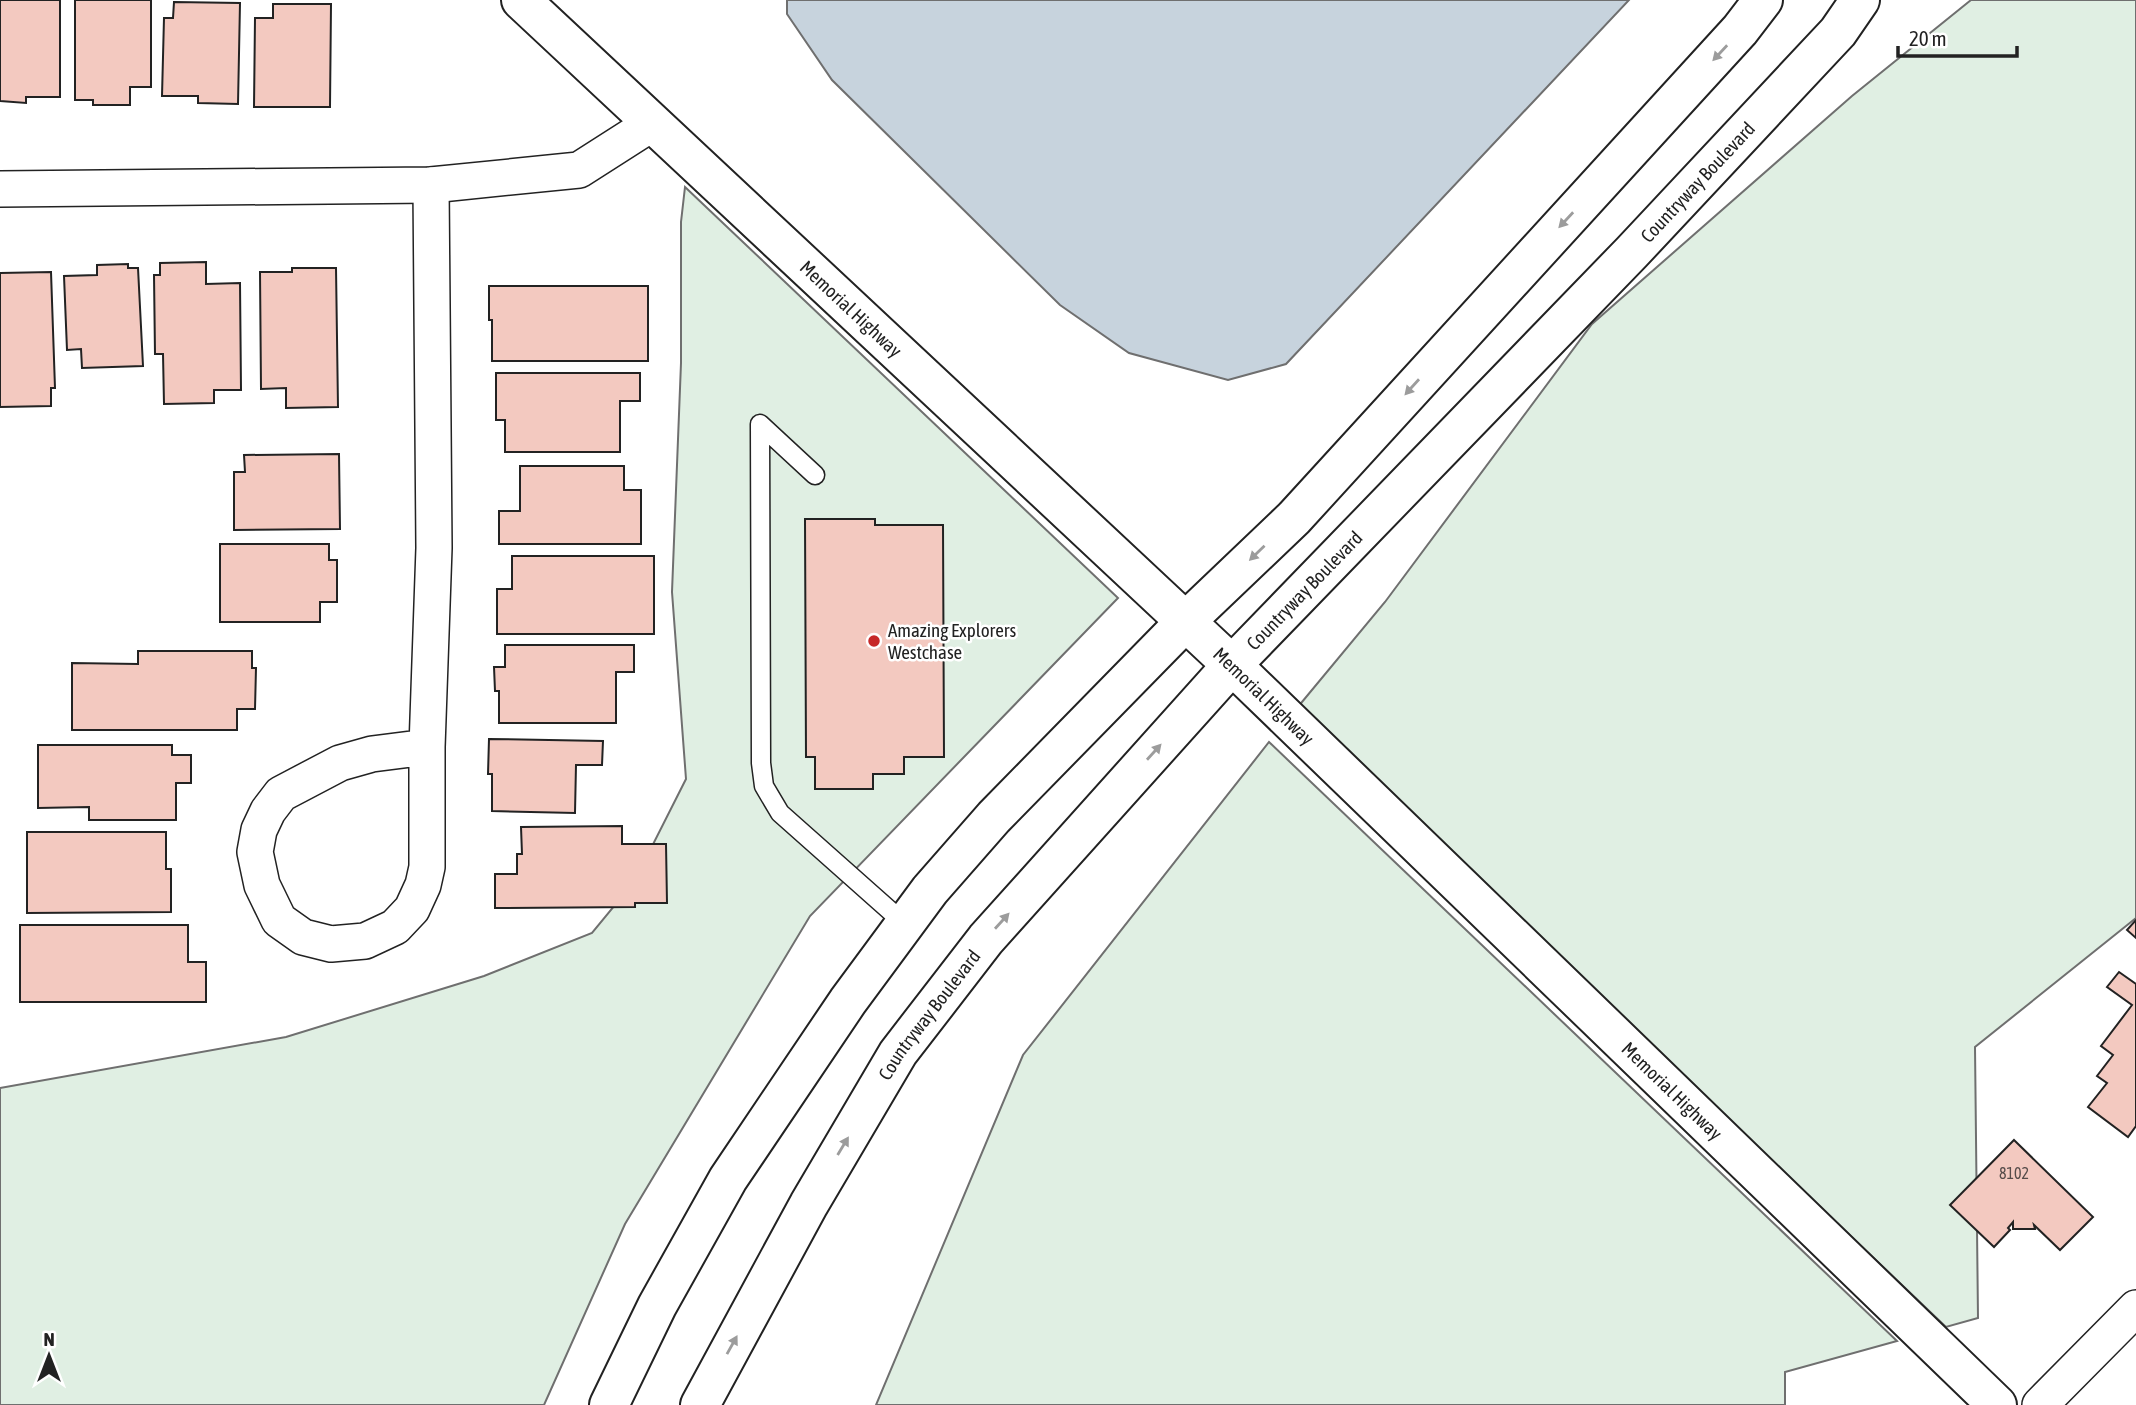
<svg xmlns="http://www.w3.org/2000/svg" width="2136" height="1405" font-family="'Asap Condensed',sans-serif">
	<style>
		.green { fill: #e0efe3; stroke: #6f6f6f; stroke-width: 2 }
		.water { fill: #c7d3dd; stroke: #6f6f6f; stroke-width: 2 }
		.building { fill: #f3c9c0; stroke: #222; stroke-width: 2 }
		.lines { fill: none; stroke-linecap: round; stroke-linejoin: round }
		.lane-casing { stroke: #222; stroke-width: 21 }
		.street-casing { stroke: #222; stroke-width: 38 }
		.secondary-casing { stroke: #222; stroke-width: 42 }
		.lane { stroke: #fff; stroke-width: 18 }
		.street { stroke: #fff; stroke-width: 35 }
		.secondary { stroke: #fff; stroke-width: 38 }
		.oneway { fill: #9c9c9c }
		.poi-dot { fill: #c62828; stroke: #fff; stroke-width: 2.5 }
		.labels { text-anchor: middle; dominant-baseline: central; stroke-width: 5; stroke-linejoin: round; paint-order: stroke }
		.number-label { font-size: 16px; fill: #564c4a }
		.street-label { font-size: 19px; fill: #222; stroke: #fff }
		.poi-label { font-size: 19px; fill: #222; stroke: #fff; text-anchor: start }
	</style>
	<rect width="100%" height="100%" fill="#fff"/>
	<g class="green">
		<path d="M1971,0H2136V918L1975,1047L1978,1318L1946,1327L1297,708L1385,602L1592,324L1852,96Z"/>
		<path d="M685,187L1118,598L810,916L625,1224L544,1405H0V1088L286,1037L484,976L592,933L634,882L686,779L672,592L681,363V222Z"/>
		<path d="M1269,742L1897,1341L1785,1372V1405H876L1023,1055Z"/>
	</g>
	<path class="water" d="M787,0H1629L1286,364L1228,380L1129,353L1060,305L832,80L787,14Z"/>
	<g class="building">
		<path d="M0,0H60V97H26V103L0,101Z"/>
		<path d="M75,0H151V87H130V105H93V100H75Z"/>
		<path d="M174,2L240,3L238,104L198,103V96H162L164,18H173Z"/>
		<path d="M273,4H331L330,107H254L255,18H273Z"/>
		<path d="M206,262V284L240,283L241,390H214V403L164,404L163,354H155L154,275H160V263Z"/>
		<path d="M128,264V268H138L143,366L82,368L81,349L67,350L64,276L97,275V265Z"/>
		<path d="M292,268H336L338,407L286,408V388L261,389L260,272H292Z"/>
		<path d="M51,272L55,388H51V406L0,407V273Z"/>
		<path d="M489,286H648V361H492V320H489Z"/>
		<path d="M496,373H640V401H620V452H505V420H496Z"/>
		<path d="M339,454L340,529L234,530V472H245L244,455Z"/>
		<path d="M520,466H624V490H641V544H499V511H520Z"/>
		<path d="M805,519H875V525H943L944,757H904V774H873V789H815V757H806Z"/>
		<path d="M220,544H329V560H337V602H320V622H220Z"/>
		<path d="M512,556H654V634H497V589H512Z"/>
		<path d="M505,645H634V672H616V723H499V691H495L494,667H505Z"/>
		<path d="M138,651H252V668H256L255,709H237V730H72V663L138,664Z"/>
		<path d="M489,739L603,741L602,765H576L575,813L492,811V774H488Z"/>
		<path d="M38,745H172V755H191V783H176V820H89V807L38,808Z"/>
		<path d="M622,826V844H666L667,903H635V907L495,908V874H517V854H522L521,827Z"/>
		<path d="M27,832H166V869H171V912L27,913Z"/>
		<path d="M2136,920V938L2127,930Z"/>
		<path d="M20,925H188V962H206V1002H20Z"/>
		<path d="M2119,972L2136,984V1126L2128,1137L2088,1107L2107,1083L2097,1076L2113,1055L2101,1046L2132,1005L2107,987Z"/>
		<path d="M2014,1140L2093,1217L2060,1250L2034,1225L2035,1229H2013V1222L2008,1228L2010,1230L1994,1247L1950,1205Z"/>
	</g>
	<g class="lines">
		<g class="lane-casing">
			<path id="lane" d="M815,475L760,424L761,763L764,786L780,813L905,924"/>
		</g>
		<g class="street-casing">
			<g id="street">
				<path d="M0,189L431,185L579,170L651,124"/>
				<path d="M427,747L372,754L340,763L281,794L268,811L259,830L255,852L262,885L279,920L303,937L331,944L365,941L395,927L412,909L423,885L427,867V747L434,548L431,185"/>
				<path d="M2040,1405L2136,1308"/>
			</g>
		</g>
		<g class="secondary-casing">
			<g id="secondary">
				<path id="s1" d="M521,0L1232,665L1997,1405"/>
				<path d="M609,1405L657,1306L728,1179L848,1001L930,890L994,817L1185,622L1294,518L1740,30L1763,0"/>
				<path id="s2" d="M700,1405L809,1204L898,1053L986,939L1232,665L1632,252L1838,32L1860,0"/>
			</g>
		</g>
		<use href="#lane" class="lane"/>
		<use href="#street" class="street"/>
		<use href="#secondary" class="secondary"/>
	</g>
	<defs><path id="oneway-solid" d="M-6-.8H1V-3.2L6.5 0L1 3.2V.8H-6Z" transform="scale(1.75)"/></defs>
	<g class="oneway">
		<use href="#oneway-solid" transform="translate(1720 53) rotate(133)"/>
		<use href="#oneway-solid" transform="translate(1566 220) rotate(133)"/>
		<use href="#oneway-solid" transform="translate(1412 387) rotate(132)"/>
		<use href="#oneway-solid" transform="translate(1257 553) rotate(136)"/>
		<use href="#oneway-solid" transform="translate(1154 752) rotate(-48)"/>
		<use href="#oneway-solid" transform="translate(1002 921) rotate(-48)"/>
		<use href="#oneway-solid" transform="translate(843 1146) rotate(-59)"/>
		<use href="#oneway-solid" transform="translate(732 1345) rotate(-61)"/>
	</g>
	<circle class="poi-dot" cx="874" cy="641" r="7"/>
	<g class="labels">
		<g class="number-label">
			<text x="2014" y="1173">8102</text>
		</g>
		<g class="street-label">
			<text stroke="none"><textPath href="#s2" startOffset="1587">Countryway Boulevard</textPath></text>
			<text stroke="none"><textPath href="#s1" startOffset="452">Memorial Highway</textPath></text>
			<text stroke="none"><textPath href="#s2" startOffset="1020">Countryway Boulevard</textPath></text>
			<text stroke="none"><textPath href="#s1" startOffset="1018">Memorial Highway</textPath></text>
			<text stroke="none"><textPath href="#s2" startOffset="453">Countryway Boulevard</textPath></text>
			<text stroke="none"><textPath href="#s1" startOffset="1586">Memorial Highway</textPath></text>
		</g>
		<g class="poi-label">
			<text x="888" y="630">Amazing Explorers<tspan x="888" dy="22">Westchase</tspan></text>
		</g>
	</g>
	<g transform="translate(49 1356)" stroke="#ffffff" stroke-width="5" paint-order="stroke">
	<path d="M0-5L12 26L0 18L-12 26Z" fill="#222222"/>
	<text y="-10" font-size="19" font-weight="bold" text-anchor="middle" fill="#222222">N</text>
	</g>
	<path d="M1898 46v10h119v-10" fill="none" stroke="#222222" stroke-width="3.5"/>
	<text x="1909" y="46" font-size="21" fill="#222222" stroke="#ffffff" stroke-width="5" paint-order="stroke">20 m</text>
</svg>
